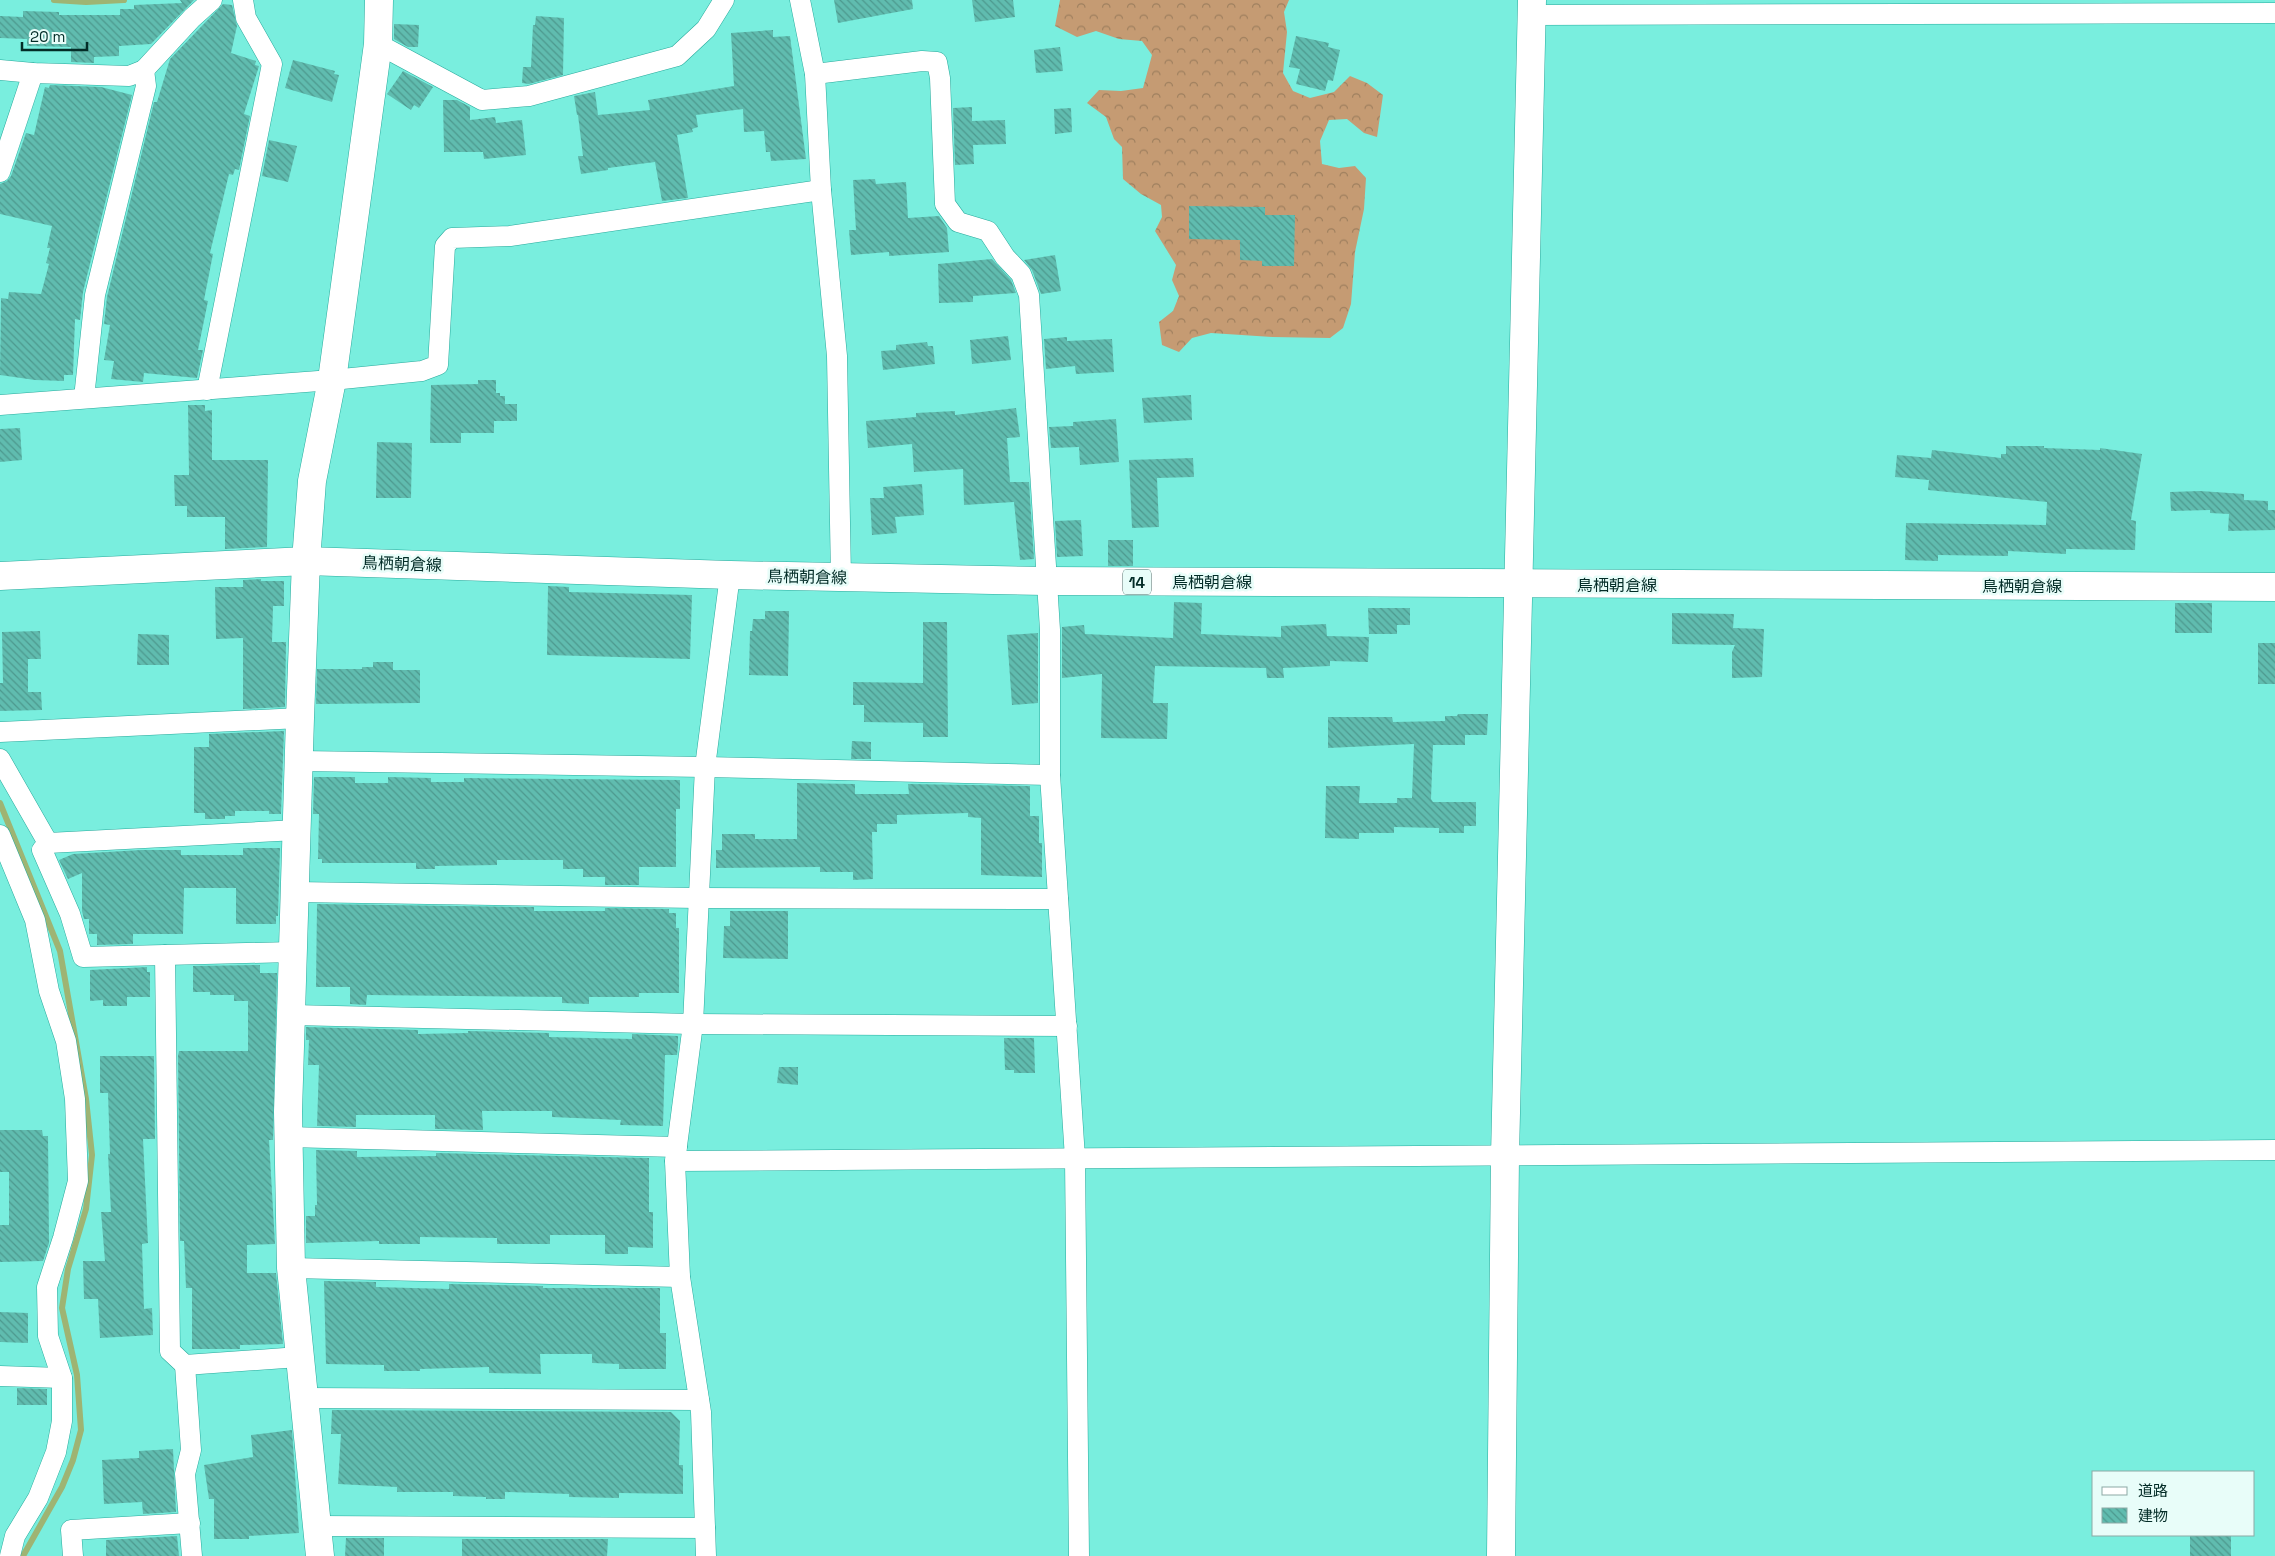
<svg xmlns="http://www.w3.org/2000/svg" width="2275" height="1556" font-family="'Space Grotesk','Noto Sans JP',sans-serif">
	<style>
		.forest { fill: url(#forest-crowns) }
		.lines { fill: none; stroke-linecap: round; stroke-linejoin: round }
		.stream { stroke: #9eb473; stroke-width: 6 }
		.building { fill: url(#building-back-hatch) }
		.street-casing { stroke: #27aa9c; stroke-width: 21 }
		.secondary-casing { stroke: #27aa9c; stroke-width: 29 }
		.primary-casing { stroke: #27aa9c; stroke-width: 29 }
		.street { stroke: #fff; stroke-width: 20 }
		.secondary { stroke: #fff; stroke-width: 28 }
		.primary { stroke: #fff; stroke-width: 28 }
		.labels { text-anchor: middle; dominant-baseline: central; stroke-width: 5; stroke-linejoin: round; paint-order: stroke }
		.shield { fill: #e8fdf9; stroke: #486b66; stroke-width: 1 }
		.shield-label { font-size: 15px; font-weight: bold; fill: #032c27 }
		.street-label { font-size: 16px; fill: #032c27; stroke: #e8fdf9 }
	</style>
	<defs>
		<pattern id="forest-crowns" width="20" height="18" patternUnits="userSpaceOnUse" patternTransform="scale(1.25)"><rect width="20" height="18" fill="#c59b73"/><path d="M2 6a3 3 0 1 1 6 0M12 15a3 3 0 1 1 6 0" fill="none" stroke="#9e7f5e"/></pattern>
		<pattern id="building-back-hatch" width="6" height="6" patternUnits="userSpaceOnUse" patternTransform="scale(1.25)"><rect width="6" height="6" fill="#60bcaf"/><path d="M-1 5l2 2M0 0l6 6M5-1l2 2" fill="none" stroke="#4d998e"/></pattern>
	</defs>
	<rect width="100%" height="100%" fill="#79eede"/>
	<path class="forest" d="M1060,0H1289L1284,12L1287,32L1283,73L1293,91L1310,98L1334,92L1350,76L1367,83L1383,95L1377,137L1364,133L1347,119L1329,120L1320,141L1322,164L1339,168L1355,166L1366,178L1364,209L1355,252L1351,304L1343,328L1330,338L1272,337L1211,333L1192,338L1179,352L1162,345L1159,322L1173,311L1179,296L1172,280L1176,265L1155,231L1162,217L1161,205L1141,194L1123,179L1122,147L1114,139L1106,117L1087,103L1099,90L1121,91L1143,88L1152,55L1142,41L1119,39L1096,31L1077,37L1055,26Z"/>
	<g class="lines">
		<g class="stream">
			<path d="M54,0L86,2L124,0"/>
			<path d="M0,803L60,951L86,1099L92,1155L86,1209L68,1269L62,1308L77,1375L81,1430L73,1460L62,1487L23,1556"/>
		</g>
	</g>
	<g class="building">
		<path d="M180,0H194L151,44L119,46V56L94,57V63L71,62V47L27,46V39L0,38V16L23,17V11L59,12V15H120V9H134V5L182,3Z"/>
		<path d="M834,0H912L913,9L838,23Z"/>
		<path d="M972,0H1013L1015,17L975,22Z"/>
		<path d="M223,4L232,5L237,26L231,53L256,61L255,65L259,66L244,114L250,116L239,170L235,169L233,175L229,174L210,253L213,254L204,300L208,301L198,350H203L197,378L144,373L143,382L111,379L114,361L104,360L110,325L104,324L107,297L154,102H157L170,59Z"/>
		<path d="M536,16L564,18L563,75L529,84L522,83L523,67H531L533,25H535Z"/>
		<path d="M394,24L419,25L418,47H408L394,39Z"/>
		<path d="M773,30V37L790,36L806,159L771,161L770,152H766L764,131L744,132L743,109L696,115L698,127L692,129L693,132L677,135L688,198L662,201L655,162L608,168V170L581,174L578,156H583L578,115H577L574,96L595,92L598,115L650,110L648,100L734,86L731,33Z"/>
		<path d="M1296,36L1329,43L1328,47L1340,50L1333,81L1328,80L1325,91L1296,84L1300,69L1289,67Z"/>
		<path d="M1060,47L1063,71L1036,73L1034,50Z"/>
		<path d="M293,60L335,71L334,74L339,75L332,102L285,88Z"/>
		<path d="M403,71L433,87L419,108L414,105L411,110L387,94Z"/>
		<path d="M50,85L101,87L132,95L83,292L80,320L75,319L73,375H64V381L35,380L0,375L1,298L8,299L9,292L41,294L49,264L46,263L50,248H47L52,226L0,214V184L7,181L11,176L26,133L34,135L45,87L49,88Z"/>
		<path d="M443,100H457L470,107V120L495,117L496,123L522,120L526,155L484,159L483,152H444Z"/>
		<path d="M972,107V121L1005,120L1006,144L973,145L974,164L955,165L953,108Z"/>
		<path d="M1071,108L1072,132L1055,134L1054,109Z"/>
		<path d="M269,140L297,146L288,182L262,176Z"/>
		<path d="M875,179L876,184L906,182L908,218L939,216L947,228L949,252L889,256V252L851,255L849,230H856L853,180Z"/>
		<path d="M1189,206L1265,207V215H1295L1294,266H1262V261L1240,260V240L1189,239Z"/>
		<path d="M1055,255L1061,291L1041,294L1032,270L1024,260Z"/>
		<path d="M992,259L1011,280L1016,293L973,296V302L939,303L938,264Z"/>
		<path d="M1008,336L1011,360L972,364L970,340Z"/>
		<path d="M1067,337V341L1112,339L1114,372L1076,374L1075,366L1046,369L1044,339Z"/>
		<path d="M927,342L928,346H933L935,364L883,370L881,351L896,350V345Z"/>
		<path d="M478,380H496V393H500V396H505V404H517V421H494V433H461V443H430L431,385L478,384Z"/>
		<path d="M1191,395L1192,420L1144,423L1142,398Z"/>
		<path d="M188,405H205V411L212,410V460H268L267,547L225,549V517H187V506H175L174,475H189Z"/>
		<path d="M1016,408L1020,437L1007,438L1010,482H1029L1034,559L1020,560L1014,502L964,505L963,469L914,472L912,444L868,448L866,421L916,417V413L955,411V415Z"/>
		<path d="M1116,419L1119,462L1080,465L1079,447L1051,448L1049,427L1073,426V422Z"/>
		<path d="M20,428L22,460L0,462V429Z"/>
		<path d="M377,442L412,443L411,498H376Z"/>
		<path d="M2006,446H2044V448L2100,450V448L2142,454L2131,520L2136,521L2135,550L2066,549V554L2008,551V556L1938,555V561L1905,560L1906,523L2046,525L2047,502L1928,490L1929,480L1895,477L1897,455L1931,458L1932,450L2001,458V454H2006Z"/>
		<path d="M1193,458L1194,477L1157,478L1159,527L1132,528L1129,460Z"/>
		<path d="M922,484L924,515L895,517L897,533L872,535L870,498H884L883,487Z"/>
		<path d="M2200,491L2244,494V500L2268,501V510H2275V530L2228,531L2229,514L2210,513V510L2171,511L2170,492Z"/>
		<path d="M1081,520L1083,556L1057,557L1055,521Z"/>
		<rect x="1108" y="540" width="25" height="26"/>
		<path d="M261,579V581H284V606H273L272,642H286L285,707L243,709V638L216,639L215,587H243V580Z"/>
		<path d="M548,586L569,587V592L692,595L690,659L547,655Z"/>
		<path d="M1174,602L1202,603L1201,634L1281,637V626L1326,624L1327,636L1369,637L1368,662L1330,661V666L1283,668L1284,678H1267L1266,668L1155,666L1153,703H1168L1167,739L1101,738L1102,674L1062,678V627L1084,625L1085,634L1173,638Z"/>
		<rect x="2175" y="603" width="37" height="30"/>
		<path d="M1368,608H1410V625H1397V634H1369Z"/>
		<path d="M765,611H789L788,676L749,675L750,631H752L753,619H765Z"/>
		<path d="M1672,613L1734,614L1733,628L1764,629L1762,677L1732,678V652L1735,645L1672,644Z"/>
		<path d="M923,622H947L948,737H923V723L864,722V705H853V682L923,683Z"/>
		<path d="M40,631L41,659H28V692H41L42,710L0,711V683H3L2,632Z"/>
		<path d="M1038,633V703L1012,705L1007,635Z"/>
		<path d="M138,634L169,635V665H137Z"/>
		<rect x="2258" y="643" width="17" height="41"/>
		<path d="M373,662H393V670H420V703L316,704L317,669H362V667H373Z"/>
		<path d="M1458,714H1488L1487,735H1465V745H1433L1431,799L1433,802H1476V826H1464V833H1439V828L1394,827V833H1359V839L1325,838L1326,786H1360L1359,803H1397V798H1412L1414,744L1328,748V717H1392L1393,722L1445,721V716H1457Z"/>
		<path d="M284,731L281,814H269V811H235V816H225V819H205V813H194V747H209V734Z"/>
		<path d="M852,741L871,742V759H851Z"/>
		<path d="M314,777H355V783H388V777L431,778V782H464V778L680,780V809H676V867H639V885H605V877H583V869H563V860H497V865L435,866V869H416V863H322V859H318L319,814H313Z"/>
		<path d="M797,783L855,784V794H909L908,784L1030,786V816H1039V843H1042V877L981,875V818L968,817V813L897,815V824H877V832H872L873,879L853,880V872H820V867L716,868V850H722V834H755V839H797Z"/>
		<path d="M243,848H280L278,916H276V924H236V888H184L183,934H133V944L97,945V934H89V919H84L82,911V873L68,879L59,860L73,854L141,850H181V855H243Z"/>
		<path d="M317,904L534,907V911H605V908L669,909V913H676V928H679V993H639V997H589V1004L562,1003V997L367,995L366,1005L350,1004V987H316Z"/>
		<path d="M730,911H788V959L723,958L724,926H730Z"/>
		<path d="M260,965V973H277L273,1140H269L275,1244L247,1245V1273H276L283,1344L240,1345V1349H192V1288H186L184,1241H180L178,1056L179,1051H248V1001H234V995H210V992H193V966Z"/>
		<path d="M147,967V972H150V997H127V1006H103V1000L90,1001V970Z"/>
		<path d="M306,1027L418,1030V1034L468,1033V1031L549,1033V1037L632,1039V1034L678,1036V1045L677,1055H665L663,1126L620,1125L621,1120L552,1117V1111H482L483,1130L435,1129V1115H356V1127L317,1126L319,1065H308L309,1040H306Z"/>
		<path d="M1004,1038H1034L1035,1073H1014V1070H1005Z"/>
		<path d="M100,1056H154L155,1139H143L148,1243L142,1244L144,1309L152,1308L153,1335L100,1338L98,1299H84L83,1261H105L101,1212H111L108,1154H110L108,1093H100Z"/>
		<path d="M779,1067H798V1085L777,1083Z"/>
		<path d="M0,1130H42L43,1136H48L49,1243L43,1261L0,1262V1225H9V1172H0Z"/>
		<path d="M316,1150L357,1151V1157L436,1156V1153L649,1158V1212H653V1248L628,1247V1254H605V1235H550V1244H497V1238L420,1237V1244H379V1241L306,1243V1216H315V1205H317Z"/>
		<path d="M324,1281L376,1282V1287L449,1289V1284L543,1286V1288H660V1333H666V1369H619V1364L592,1363V1354H540L541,1374L489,1373V1367L420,1369V1371H384V1365L326,1364Z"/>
		<path d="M0,1312L28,1313V1343L0,1342Z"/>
		<path d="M17,1388L47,1389V1405H17Z"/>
		<path d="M332,1410L671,1412L680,1421L679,1465H683V1494L619,1493V1498L569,1497V1494L505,1492V1499H486V1497L453,1496V1492H397V1487L338,1484L341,1434H331Z"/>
		<path d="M292,1430L299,1533L249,1536V1539H214V1499H209L204,1465L253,1457L251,1435Z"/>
		<path d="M173,1449L176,1512L143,1514L142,1502L104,1504L102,1460L139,1458V1451Z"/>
		<rect x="2190" y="1535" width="41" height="21"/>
		<path d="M177,1536L179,1556H106V1540Z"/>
		<path d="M346,1538H384V1556H345Z"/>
		<path d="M462,1539H608L607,1556H462Z"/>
	</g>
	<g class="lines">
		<g class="street-casing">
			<g id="street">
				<path d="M800,0L815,74L821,190L837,356L841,578"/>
				<path d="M1532,15L2275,13"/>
				<path d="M378,44L482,100L529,96L677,56L706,29L724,0"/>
				<path d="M0,70L33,73L129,76L144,70L146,86L95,295L84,398"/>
				<path d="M144,70L192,18L212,0"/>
				<path d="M815,74L922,61L937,62L940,78L945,204L958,222L988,231L1005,257L1021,274L1029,295L1050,630V775L1075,1158L1079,1556"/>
				<path d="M0,172L33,73"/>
				<path d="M207,390L272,64L246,18L243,0"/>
				<path d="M0,405L332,380L422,371L438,365L445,246L452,238L510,236L821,190"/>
				<path d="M0,732L300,718"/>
				<path d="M0,759L48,843"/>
				<path d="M300,761L705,767L1050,775"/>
				<path d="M0,835L35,920L49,991L66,1041L75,1099L78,1181L63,1238L47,1287L48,1336L62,1378V1421L56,1452L38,1498L15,1536L10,1556"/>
				<path d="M295,892L698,898L1058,899"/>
				<path d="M292,952L83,957L70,914L42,850L48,843L297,830"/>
				<path d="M165,955L170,1351L185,1365L299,1357"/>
				<path d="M292,1015L693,1024L1067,1026"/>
				<path d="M288,1137L677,1147"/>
				<path d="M675,1161L2275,1150"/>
				<path d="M291,1268L680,1277"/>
				<path d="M185,1365L191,1450L185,1474L192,1556"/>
				<path d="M0,1376L62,1378"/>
				<path d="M303,1398L699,1400"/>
				<path d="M317,1526L705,1528"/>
				<path d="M73,1556L71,1530L190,1523"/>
				<path d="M706,1556L701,1412L680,1277L675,1161L693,1024L705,767L730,575"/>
			</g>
		</g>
		<g class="secondary-casing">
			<g id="secondary">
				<path d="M320,1556L291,1268L288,1112L300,718L306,561L312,481L332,380L378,44L379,0"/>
				<path d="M1501,1556L1505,1156L1532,0"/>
			</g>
		</g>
		<g class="primary-casing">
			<path id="primary" d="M0,576L306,561L730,575L1046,581L2275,587"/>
		</g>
		<use href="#street" class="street"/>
		<use href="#secondary" class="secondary"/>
		<use href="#primary" class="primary"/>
	</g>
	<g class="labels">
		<rect class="shield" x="1123" y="569.5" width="28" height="25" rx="4"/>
		<g class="shield-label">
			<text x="1137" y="582">14</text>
		</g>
		<g class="street-label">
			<text transform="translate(402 564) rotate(2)">鳥栖朝倉線</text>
			<text transform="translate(807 577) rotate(1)">鳥栖朝倉線</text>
			<text x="1212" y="582">鳥栖朝倉線</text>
			<text x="1617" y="585">鳥栖朝倉線</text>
			<text x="2022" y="586">鳥栖朝倉線</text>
		</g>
	</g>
	<rect x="2092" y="1471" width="162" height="65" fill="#e8fdf9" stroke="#8ca9a5"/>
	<rect x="2102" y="1487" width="25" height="8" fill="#ffffff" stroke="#8ca9a5"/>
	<text x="2138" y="1496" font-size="15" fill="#032c27">道路</text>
	<rect x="2102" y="1508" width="25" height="15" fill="url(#building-back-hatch)" stroke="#8ca9a5"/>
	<text x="2138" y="1521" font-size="15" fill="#032c27">建物</text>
	<path d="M22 42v8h65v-8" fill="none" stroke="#032c27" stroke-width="2.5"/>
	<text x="30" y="42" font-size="15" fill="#032c27" stroke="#e8fdf9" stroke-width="4" paint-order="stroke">20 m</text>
</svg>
